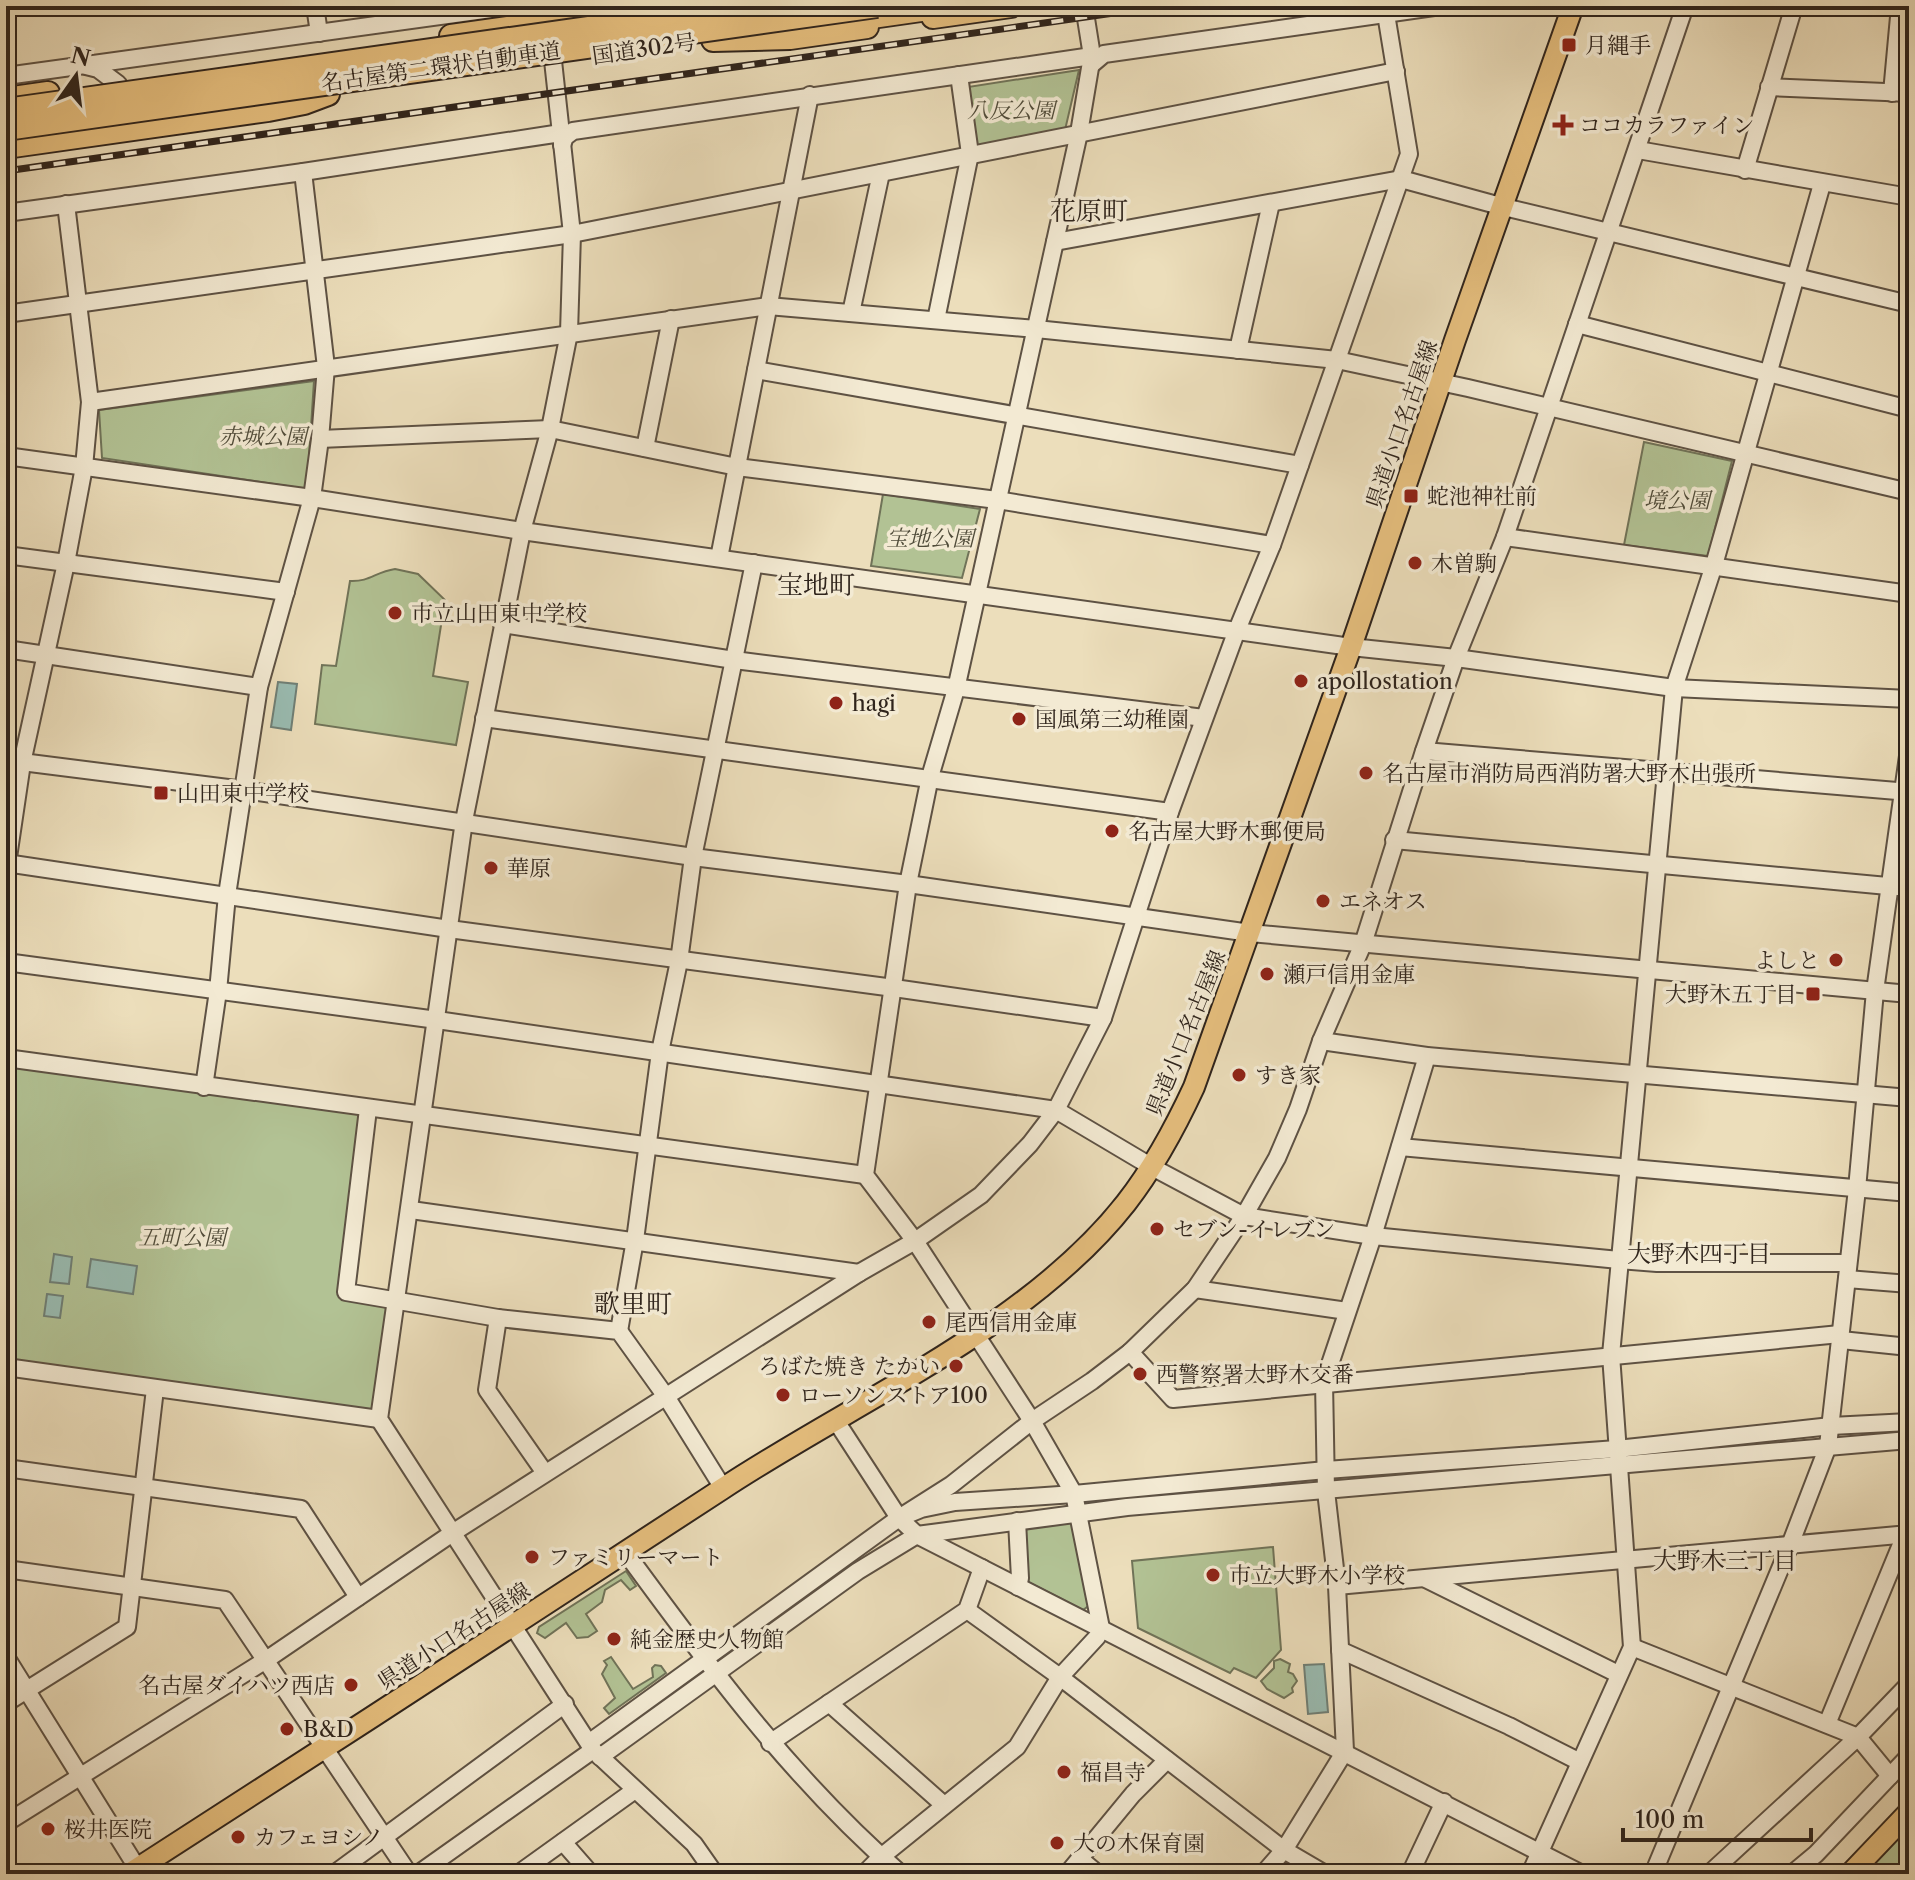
<svg xmlns="http://www.w3.org/2000/svg" width="1915" height="1880" font-family="'Libre Caslon Text','Noto Serif JP',serif">
	<style>
		.green { fill: #b2c294; stroke: #707358; stroke-width: 2 }
		.water { fill: #99bcb2; stroke: #6f7f76; stroke-width: 2 }
		.lines { fill: none; stroke-linecap: round; stroke-linejoin: round }
		.minor-casing { stroke: #5e5244; stroke-width: 20 }
		.major-casing { stroke: #2f241c; stroke-width: 24 }
		.highway-casing { stroke: #2f241c; stroke-width: 26 }
		.minor { stroke: #f3ead3; stroke-width: 16 }
		.major { stroke: #e6bf7e; stroke-width: 20 }
		.highway { stroke: #e6bf7e; stroke-width: 22 }
		.rail-casing { stroke: #2f241c; stroke-width: 7 }
		.rail { stroke: #f3ead3; stroke-width: 4; stroke-dasharray: 12; stroke-linecap: butt }
		.highway-bridge-casing { stroke: #2f241c; stroke-width: 26; stroke-linecap: butt }
		.highway-bridge { stroke: #e6bf7e; stroke-width: 22 }
		.poi-dot { fill: #8f2418; stroke: #f3ead3; stroke-width: 3 }
		.labels { text-anchor: middle; dominant-baseline: central; stroke-width: 7; stroke-linejoin: round; paint-order: stroke }
		.poi-label { font-size: 22px; fill: #2f241c; stroke: #f3ead3; text-anchor: start }
		.street-label { font-size: 22px; fill: #2f241c; stroke: #f3ead3 }
		.park-label { font-size: 22px; font-style: italic; fill: #504c3a; stroke: #f3ead3 }
		.neighbourhood-label { font-size: 24px; fill: #2f241c; stroke: #f3ead3 }
		.quarter-label { font-size: 26px; fill: #2f241c; stroke: #f3ead3 }
	</style>
	<rect width="100%" height="100%" fill="#ecdebb"/>
	<filter id="stains"><feTurbulence type="fractalNoise" baseFrequency=".0025" numOctaves="4"/><feColorMatrix values="0 0 0 0 .2 0 0 0 0 .09 0 0 0 0 .02 0 0 0 .5 -.17"/></filter>
	<radialGradient id="worn" r=".72"><stop offset=".6" stop-color="#630" stop-opacity="0"/><stop offset="1" stop-color="#630" stop-opacity=".3"/></radialGradient>
	<g class="green">
		<path d="M1079,70L1065,130L974,146L968,87Z"/>
		<path d="M314,381L307,489L102,458L99,410Z"/>
		<path d="M1644,442L1732,461L1708,556L1624,545Z"/>
		<path d="M883,494L980,509L962,578L871,566Z"/>
		<path d="M395,569L418,574L445,600L433,676L468,682L456,745L315,724L322,665L336,666L350,581C370,582 375,572 395,569Z"/>
		<path d="M6,1063L365,1112L344,1295L390,1306L378,1404L366,1413L6,1362Z"/>
		<path d="M1076,1517L1091,1604L1083,1610L1026,1581L1021,1525Z"/>
		<path d="M1273,1547L1281,1650L1256,1678L1234,1668L1230,1673L1138,1628L1132,1561Z"/>
		<path d="M626,1571L636,1586L630,1590L621,1580L605,1590L602,1602L586,1614L597,1631L588,1637L577,1638L566,1623L545,1638L537,1633L539,1627Z"/>
		<path d="M611,1657L633,1689L653,1677L652,1668L655,1665L661,1666L666,1673L609,1714L604,1708L615,1698L602,1674L607,1665L604,1661Z"/>
		<path d="M1280,1659L1290,1664L1288,1672L1293,1674L1297,1681L1292,1688L1293,1692L1284,1698L1267,1689L1261,1681L1274,1668V1661Z"/>
		<path d="M1909,1819V1874H1859Z"/>
	</g>
	<g class="water">
		<path d="M278,682L297,684L291,730L271,727Z"/>
		<path d="M54,1254L72,1257L69,1284L50,1282Z"/>
		<path d="M91,1259L137,1266L133,1294L87,1287Z"/>
		<path d="M47,1294L63,1296L60,1318L44,1316Z"/>
		<path d="M1324,1664L1328,1712L1308,1714L1304,1665Z"/>
	</g>
	<g class="lines">
		<g class="minor-casing">
			<g id="minor">
				<path d="M315,6L319,33"/>
				<path d="M547,6L572,234L569,333L550,429L522,531L464,821L379,1419L593,1750L694,1844L715,1874"/>
				<path d="M1091,65L1104,54L1441,6"/>
				<path d="M86,66L98,69L118,84"/>
				<path d="M6,76L513,6"/>
				<path d="M1769,87L1909,93"/>
				<path d="M1892,93L1900,6"/>
				<path d="M562,145L565,137L573,131L1092,56"/>
				<path d="M1638,150L1909,197"/>
				<path d="M1745,170L1794,6"/>
				<path d="M6,213L303,172L561,133"/>
				<path d="M1055,242L1401,179L1504,207L1909,304"/>
				<path d="M851,313L881,173"/>
				<path d="M6,314L572,234L1396,71"/>
				<path d="M936,320L970,154L959,75"/>
				<path d="M1577,324L1909,409"/>
				<path d="M1238,350L1271,203"/>
				<path d="M756,370L1300,465"/>
				<path d="M90,402L768,306L1036,329L1337,360L1468,388L1909,492"/>
				<path d="M320,439L550,429L737,467L997,500L1272,545"/>
				<path d="M645,448L671,319"/>
				<path d="M6,456L312,498L522,531L1351,647L1456,658L1674,688L1909,699"/>
				<path d="M1505,537L1909,594"/>
				<path d="M6,555L286,592"/>
				<path d="M719,558L810,95"/>
				<path d="M502,624L734,660L1204,718"/>
				<path d="M6,649L259,687"/>
				<path d="M484,718L1170,812"/>
				<path d="M1424,751L1909,792"/>
				<path d="M6,760L244,790L693,857L908,884L1250,933L1909,994"/>
				<path d="M1394,840L1909,888"/>
				<path d="M6,863L449,929L894,988L1103,1018"/>
				<path d="M6,871L22,763L66,563L84,467L90,402L66,204"/>
				<path d="M6,962L437,1020L1056,1110L1152,1167L1244,1216L1373,1236L1619,1260L1657,1263H1847"/>
				<path d="M1321,1041L1427,1056L1909,1098"/>
				<path d="M6,1058L865,1175"/>
				<path d="M204,1087L218,991L227,895L259,687L312,498L320,439L326,367L303,172"/>
				<path d="M368,1109L346,1292L498,1318L619,1331L667,1398L723,1488"/>
				<path d="M1400,1147L1909,1193"/>
				<path d="M411,1210L859,1273"/>
				<path d="M1847,1279L1909,1284"/>
				<path d="M1195,1289L1347,1311"/>
				<path d="M498,1318L487,1390L545,1473"/>
				<path d="M619,1331L635,1240L660,1052L679,961L693,857L754,563"/>
				<path d="M1841,1340L1909,1347"/>
				<path d="M1130,1352L1173,1399L1840,1334"/>
				<path d="M6,1367L379,1419"/>
				<path d="M836,1421L899,1518L917,1535L1582,1874"/>
				<path d="M6,1468L301,1509L358,1597"/>
				<path d="M899,1518L951,1485L1032,1421L1092,1381L1130,1352L1164,1319L1195,1289L1244,1216L1277,1158L1298,1109L1321,1041L1363,944L1424,751L1456,658L1505,537L1685,6"/>
				<path d="M1017,1521L1020,1578L1018,1587"/>
				<path d="M626,1553C710,1668 793,1780 901,1874"/>
				<path d="M6,1569L225,1600L409,1874"/>
				<path d="M1426,1579L1618,1674"/>
				<path d="M1337,1586L1909,1534"/>
				<path d="M967,1610L1060,1677L1284,1850L1325,1874"/>
				<path d="M1632,1647L1858,1737L1890,1776"/>
				<path d="M1340,1650L1509,1726L1580,1762"/>
				<path d="M6,1657L141,1874"/>
				<path d="M6,1703L127,1627L155,1389"/>
				<path d="M829,1703L944,1805"/>
				<path d="M1827,1724L1905,1535"/>
				<path d="M590,1742L899,1518L921,1509L955,1502L1074,1494L1326,1470L1617,1449L1831,1426L1909,1422"/>
				<path d="M770,1743L967,1610L982,1568"/>
				<path d="M600,1757L858,1571L917,1535L1127,1507L1909,1440"/>
				<path d="M6,1823L266,1660L454,1532L859,1273L915,1241L981,1195L1030,1144L1056,1110L1103,1018L1170,812L1237,630L1272,545L1409,154L1386,14"/>
				<path d="M563,1842L591,1874"/>
				<path d="M1080,1859L1098,1874"/>
				<path d="M334,1874L565,1704"/>
				<path d="M418,1874L593,1750"/>
				<path d="M518,1874L635,1790"/>
				<path d="M864,1874L881,1857L1017,1747L1060,1677L1097,1637L1101,1628L1074,1494L1032,1421L915,1241L865,1175L908,884L930,777L956,689L1079,133L1092,56L1084,6"/>
				<path d="M1067,1874L1133,1794L1167,1760"/>
				<path d="M1263,1874L1284,1850L1345,1751L1337,1586L1326,1491L1324,1382L1373,1236L1427,1056"/>
				<path d="M1410,1874L1444,1802"/>
				<path d="M1530,1874L1632,1647L1611,1355L1674,688L1714,565L1822,184"/>
				<path d="M1653,1874L1790,1545L1828,1446L1857,1189L1875,991L1909,749"/>
				<path d="M1709,1874L1858,1737L1909,1684"/>
				<path d="M1792,1874L1816,1854L1909,1756"/>
			</g>
		</g>
		<g class="major-casing">
			<g id="major">
				<path d="M129,1874C327,1746 525,1619 722,1489C853,1402 1028,1328 1126,1203C1154,1167 1175,1128 1194,1087L1351,647L1455,340L1573,6"/>
				<path d="M1850,1874L1909,1812"/>
			</g>
		</g>
		<g class="highway-casing">
			<g id="highway">
				<path d="M933,17L1011,6"/>
				<path d="M851,20L949,6"/>
				<path d="M451,36L662,6"/>
				<path d="M713,40L790,38L867,27"/>
				<path d="M6,99L48,93"/>
				<path d="M6,147L268,110L304,103L328,94"/>
			</g>
		</g>
		<use href="#minor" class="minor"/>
		<use href="#major" class="major"/>
		<use href="#highway" class="highway"/>
		<g class="rail-casing">
			<path id="rail" d="M6,171L1163,6"/>
		</g>
		<use href="#rail" class="rail"/>
		<g class="highway-bridge-casing">
			<g id="highway-bridge">
				<path d="M6,110L744,6"/>
				<path d="M6,129L877,6"/>
			</g>
		</g>
		<use href="#highway-bridge" class="highway-bridge"/>
	</g>
	<g class="poi-dot">
		<rect x="1561" y="37" width="16" height="16" rx="4"/>
		<path d="M1559 113h8v8h8v8h-8v8h-8v-8h-8v-8h8z"/>
		<rect x="1403" y="488" width="16" height="16" rx="4"/>
		<circle cx="1415" cy="563" r="8"/>
		<circle cx="395" cy="613" r="8"/>
		<circle cx="1301" cy="681" r="8"/>
		<circle cx="836" cy="703" r="8"/>
		<circle cx="1019" cy="719" r="8"/>
		<circle cx="1366" cy="773" r="8"/>
		<rect x="153" y="785" width="16" height="16" rx="4"/>
		<circle cx="1112" cy="831" r="8"/>
		<circle cx="491" cy="868" r="8"/>
		<circle cx="1323" cy="901" r="8"/>
		<circle cx="1836" cy="960" r="8"/>
		<circle cx="1267" cy="974" r="8"/>
		<rect x="1805" y="986" width="16" height="16" rx="4"/>
		<circle cx="1239" cy="1075" r="8"/>
		<circle cx="1157" cy="1229" r="8"/>
		<circle cx="929" cy="1322" r="8"/>
		<circle cx="956" cy="1366" r="8"/>
		<circle cx="1140" cy="1374" r="8"/>
		<circle cx="783" cy="1395" r="8"/>
		<circle cx="532" cy="1557" r="8"/>
		<circle cx="1213" cy="1575" r="8"/>
		<circle cx="614" cy="1639" r="8"/>
		<circle cx="351" cy="1685" r="8"/>
		<circle cx="287" cy="1729" r="8"/>
		<circle cx="1064" cy="1772" r="8"/>
		<circle cx="48" cy="1829" r="8"/>
		<circle cx="238" cy="1837" r="8"/>
		<circle cx="1057" cy="1843" r="8"/>
	</g>
	<g class="labels">
		<g class="poi-label">
			<text x="1585" y="45">月縄手</text>
			<text x="1579" y="125">ココカラファイン</text>
			<text x="1427" y="496">蛇池神社前</text>
			<text x="1431" y="563">木曽駒</text>
			<text x="411" y="613">市立山田東中学校</text>
			<text x="1317" y="681">apollostation</text>
			<text x="852" y="703">hagi</text>
			<text x="1035" y="719">国風第三幼稚園</text>
			<text x="1382" y="773">名古屋市消防局西消防署大野木出張所</text>
			<text x="177" y="793">山田東中学校</text>
			<text x="1128" y="831">名古屋大野木郵便局</text>
			<text x="507" y="868">華原</text>
			<text x="1339" y="901">エネオス</text>
			<text x="1820" y="960" text-anchor="end">よしと</text>
			<text x="1283" y="974">瀬戸信用金庫</text>
			<text x="1797" y="994" text-anchor="end">大野木五丁目</text>
			<text x="1255" y="1075">すき家</text>
			<text x="1173" y="1229">セブン-イレブン</text>
			<text x="945" y="1322">尾西信用金庫</text>
			<text x="940" y="1366" text-anchor="end">ろばた焼き たかい</text>
			<text x="1156" y="1374">西警察署大野木交番</text>
			<text x="799" y="1395">ローソンストア100</text>
			<text x="548" y="1557">ファミリーマート</text>
			<text x="1229" y="1575">市立大野木小学校</text>
			<text x="630" y="1639">純金歴史人物館</text>
			<text x="335" y="1685" text-anchor="end">名古屋ダイハツ西店</text>
			<text x="303" y="1729">B&amp;D</text>
			<text x="1080" y="1772">福昌寺</text>
			<text x="64" y="1829">桜井医院</text>
			<text x="254" y="1837">カフェヨシノ</text>
			<text x="1073" y="1843">大の木保育園</text>
		</g>
		<g class="street-label">
			<text transform="translate(644 49) rotate(-8)">国道302号</text>
			<text transform="translate(441 67) rotate(-8)">名古屋第二環状自動車道</text>
			<text transform="translate(1402 424) rotate(-71)">県道小口名古屋線</text>
			<text transform="translate(1186 1033) rotate(-68)">県道小口名古屋線</text>
			<text transform="translate(454 1636) rotate(-33)">県道小口名古屋線</text>
		</g>
		<g class="park-label">
			<text x="1011" y="110">八反公園</text>
			<text x="263" y="436">赤城公園</text>
			<text x="1677" y="500">境公園</text>
			<text x="930" y="538">宝地公園</text>
			<text x="182" y="1237">五町公園</text>
		</g>
		<g class="neighbourhood-label">
			<text x="1699" y="1253">大野木四丁目</text>
			<text x="1725" y="1560">大野木三丁目</text>
		</g>
		<g class="quarter-label">
			<text x="1089" y="211">花原町</text>
			<text x="816" y="585">宝地町</text>
			<text x="633" y="1304">歌里町</text>
		</g>
	</g>
	<rect width="1915" height="1880" fill="none" stroke="#ecdebb" stroke-width="32"/>
	<rect x="8" y="8" width="1899" height="1864" fill="none" stroke="#2f241c" stroke-width="4"/>
	<rect x="16" y="16" width="1883" height="1848" fill="none" stroke="#2f241c" stroke-width="2"/>
	<g transform="translate(76 76) rotate(14)" stroke="#f3ead3" stroke-width="6" paint-order="stroke">
	<path d="M0-6L14 30L0 20L-14 30Z" fill="#2f241c"/>
	<text y="-12" font-size="22" font-weight="bold" text-anchor="middle" fill="#2f241c">N</text>
	</g>
	<path d="M1623 1828v12h188v-12" fill="none" stroke="#2f241c" stroke-width="4"/>
	<text x="1635" y="1828" font-size="24" fill="#2f241c" stroke="#f3ead3" stroke-width="6" paint-order="stroke">100 m</text>
	<rect width="100%" height="100%" filter="url(#stains)"/>
	<rect width="100%" height="100%" fill="url(#worn)"/>
</svg>
